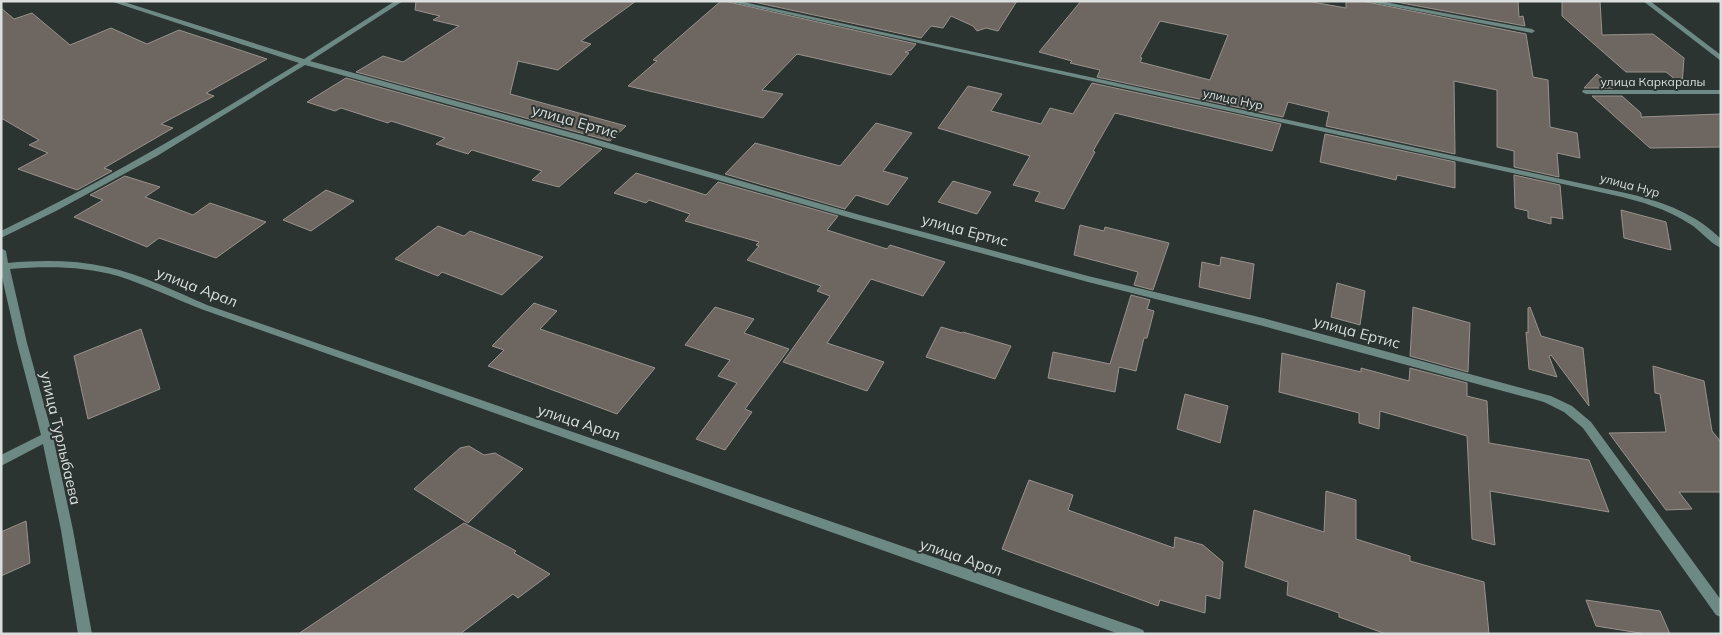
<svg xmlns="http://www.w3.org/2000/svg" width="1722" height="635" font-family="Mulish,sans-serif">
	<style>
		.building { fill: #6d6661; stroke: #99928d; fill-rule: evenodd }
		.lines { fill: none; stroke-linecap: round; stroke-linejoin: round }
		.street { fill: #6c8983; fill-rule: evenodd }
		.labels { text-anchor: middle; dominant-baseline: central; stroke-width: 4; stroke-linejoin: round; paint-order: stroke }
		.far-street-label { font-size: 12px; fill: #dadfde; stroke: #2c3432 }
		.street-label { font-size: 15px; fill: #dadfde; stroke: #2c3432 }
	</style>
	<rect width="100%" height="100%" fill="#2c3432"/>
	<g class="building">
		<path d="M416,1H636L581,41L591,44L558,70L518,61L510,94L626,126L610,141L356,72L383,56L403,62L459,26L433,20L440,16L415,10Z"/>
		<path d="M721,1H724L916,44L911,50L905,52L909,53L891,75L797,54L762,90L783,94L763,118L628,86L657,61L653,60Z"/>
		<path d="M749,1H1017L998,31L986,28L977,31L973,26L951,16L943,28L931,26L921,38Z"/>
		<path d="M1081,1H1307L1346,8V1H1362L1526,34L1533,77L1548,80L1550,127L1577,133L1580,158L1557,153L1559,177L1514,167V151L1497,147V90L1454,81L1455,154L1326,126L1329,112L1288,102L1283,117L1097,77L1100,70L1070,63L1072,61L1039,52ZM1160,21L1228,35L1210,80L1140,62L1142,58L1140,57Z"/>
		<path d="M1391,1H1518L1519,17L1523,16L1525,26Z"/>
		<path d="M1562,1H1600L1602,35L1653,34L1684,58L1682,85L1666,72H1626L1562,16Z"/>
		<path d="M1,8L14,19L32,13L70,45L111,28L147,44L179,30L267,59L206,93L214,96L161,124L173,128L104,168L112,171L77,190L18,169L48,153L29,145L39,140L1,118Z"/>
		<path d="M1597,74L1613,88H1584Z"/>
		<path d="M346,78L581,143L602,149L559,187L532,180L542,171L472,150L468,154L436,144L445,138L391,121L388,123L341,108L335,111L307,102Z"/>
		<path d="M1092,83L1281,124L1272,151L1115,113L1093,151L1095,152L1064,209L1035,201L1040,192L1013,185L1030,156L938,128L968,86L1002,94L991,111L1041,124L1050,108L1073,114Z"/>
		<path d="M1592,96H1622L1641,113V117L1721,114V147L1650,148Z"/>
		<path d="M876,123L912,133L883,171L908,178L888,205L856,195L845,209L725,174L755,143L840,166Z"/>
		<path d="M1325,134L1455,162V188L1397,175L1396,180L1320,162Z"/>
		<path d="M636,173L706,195L718,182L838,216L827,230L887,249L890,245L945,262L923,296L871,279L827,343L884,362L867,391L783,362L830,296L817,291L821,286L747,260L759,246L756,245L759,242L685,221L690,214L649,200L646,203L614,193Z"/>
		<path d="M1514,175L1560,185L1563,219L1551,217V224L1528,218V211L1515,208Z"/>
		<path d="M125,176L160,187L145,197L193,215L210,203L266,222L216,258L159,238L147,247L74,217L103,200L90,195Z"/>
		<path d="M953,181L991,192L977,214L938,202Z"/>
		<path d="M326,190L354,201L311,231L283,220Z"/>
		<path d="M1621,210L1666,222L1671,250L1624,238Z"/>
		<path d="M1080,225L1104,231L1105,227L1169,243L1153,290L1134,285L1138,272L1074,255Z"/>
		<path d="M438,226L464,236L470,231L543,257L502,295L442,272L438,276L395,259Z"/>
		<path d="M1221,257L1254,264L1250,299L1199,287L1202,262L1220,266Z"/>
		<path d="M1337,283L1365,291L1360,325L1331,317Z"/>
		<path d="M1131,295L1150,300L1147,309L1154,311L1147,338H1144L1136,371L1119,367L1115,392L1048,378L1053,352L1110,364Z"/>
		<path d="M534,303L557,311L540,329L655,368L617,414L488,366L504,350L492,346Z"/>
		<path d="M715,307L754,319L744,333L789,349L745,409L752,412L725,450L696,439L737,383L718,376L730,360L685,345Z"/>
		<path d="M1413,307L1470,323L1468,372L1410,356Z"/>
		<path d="M1530,307L1541,336L1583,348L1589,406L1551,355L1549,356L1557,377L1529,369L1526,332L1528,333V308Z"/>
		<path d="M941,327L962,333L963,332L1011,346L995,379L926,357Z"/>
		<path d="M141,329L160,389L88,419L74,356Z"/>
		<path d="M1282,353L1361,372V368L1409,381L1410,368L1467,383V396L1487,401L1489,443L1589,460L1609,512L1490,491L1495,545L1472,539L1467,436L1380,411L1379,429L1359,423V413L1279,392Z"/>
		<path d="M1653,366L1704,381L1712,431L1721,442V492H1679L1692,509L1666,510L1609,433L1666,432L1660,394L1655,393Z"/>
		<path d="M1185,394L1228,406L1220,443L1177,429Z"/>
		<path d="M469,446L484,455L495,453L523,469L468,523L414,489L460,448Z"/>
		<path d="M1029,480L1073,495L1068,510L1174,548L1175,537L1203,545L1223,562L1220,599L1206,595L1205,613L1160,600L1158,606L1002,549Z"/>
		<path d="M1326,491L1356,500V539L1410,556V561L1484,582L1489,634H1386L1339,617V613L1287,595L1288,582L1245,567L1254,510L1324,532Z"/>
		<path d="M26,521L30,563L1,576V532Z"/>
		<path d="M464,523L516,551L514,553L550,574L518,598L513,594L460,634H298Z"/>
		<path d="M1586,600L1660,611L1670,634H1646L1596,626Z"/>
	</g>
	<g class="lines">
		<g class="street">
			<path d="M110,1H121L304,59L395,1H403L310,61L588,137L860,215L1088,276L1263,318L1551,396L1572,406L1591,422L1721,600V617L1716,615L1583,428L1564,412L1544,402L1263,326L1088,282L854,219L582,141L305,65L157,156L56,211L1,238V231C104,181 202,123 299,63Z"/>
			<path d="M726,1H739L1630,194C1664,202 1696,214 1721,239V248C1711,244 1700,230 1690,224C1667,209 1640,201 1613,195Z"/>
			<path d="M1364,1H1379L1532,29L1535,31L1532,33Z"/>
			<path d="M1643,1H1650L1721,55V61Z"/>
			<path d="M1583,90H1721V94H1586L1582,92Z"/>
			<path d="M1,248L6,251L8,263C41,260 75,260 107,267C142,275 175,291 207,305L1138,628L1143,630L1145,634H1119L201,309C173,298 146,285 118,276C83,266 46,266 10,269L27,343L53,437L73,530L92,634H78L61,530L43,444L1,466V455L41,435L17,343L1,273Z"/>
		</g>
	</g>
	<g class="labels">
		<g class="far-street-label">
			<text x="1653" y="81">улица Каркаралы</text>
			<text transform="translate(1233 99) rotate(12)">улица Нур</text>
			<text transform="translate(1630 185) rotate(15)">улица Нур</text>
		</g>
		<g class="street-label">
			<text transform="translate(575 121) rotate(16)">улица Ертис</text>
			<text transform="translate(965 230) rotate(15)">улица Ертис</text>
			<text transform="translate(197 287) rotate(21)">улица Арал</text>
			<text transform="translate(1357 332) rotate(15)">улица Ертис</text>
			<text transform="translate(579 422) rotate(18)">улица Арал</text>
			<text transform="translate(61 438) rotate(77)">улица Турлыбаева</text>
			<text transform="translate(961 557) rotate(19)">улица Арал</text>
		</g>
	</g>
	<rect width="1722" height="635" fill="none" stroke="#dadfde" stroke-width="5"/>
</svg>
